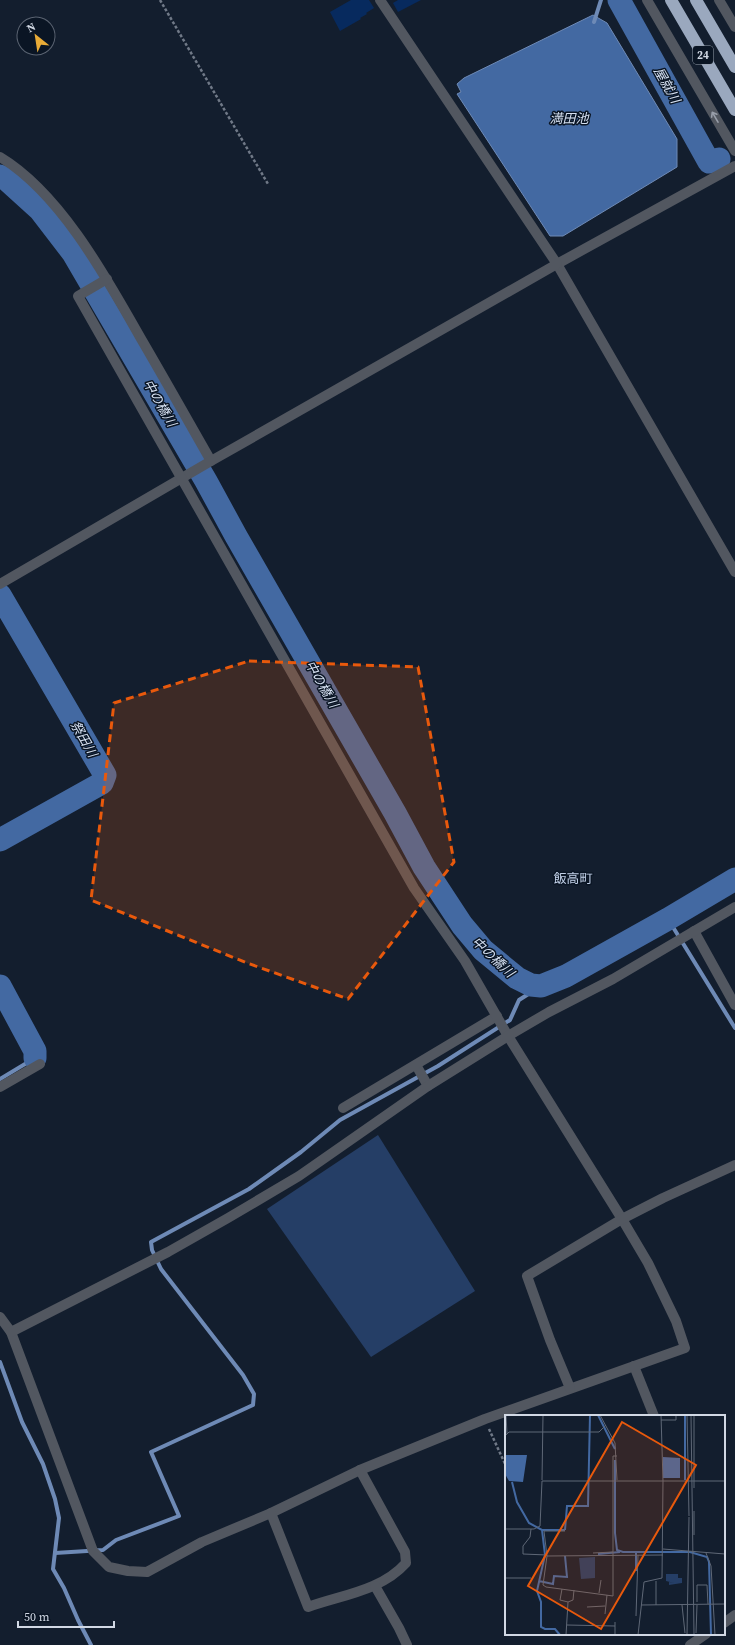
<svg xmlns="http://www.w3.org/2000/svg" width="735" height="1645" font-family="'Source Serif 4','Noto Sans JP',serif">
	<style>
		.green { fill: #253e66 }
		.water { fill: #4369a2; stroke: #6e8ab6 }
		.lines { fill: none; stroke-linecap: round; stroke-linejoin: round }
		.stream { stroke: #6e8ab6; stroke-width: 4 }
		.river { stroke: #4369a2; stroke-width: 23 }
		.building { fill: #072a5e }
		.path { stroke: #707987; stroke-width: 2.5; stroke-dasharray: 3 2; stroke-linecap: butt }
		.minor { stroke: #525760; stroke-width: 10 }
		.highway { stroke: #9aa8be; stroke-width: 12 }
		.oneway { stroke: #989ea9 }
		.marked { fill: #e8590c; fill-opacity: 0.2; stroke: #e8590c; stroke-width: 3; stroke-dasharray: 8 5; stroke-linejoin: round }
		.labels { text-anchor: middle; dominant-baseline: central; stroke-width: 3; stroke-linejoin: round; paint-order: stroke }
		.shield { fill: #0a1524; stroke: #959eaa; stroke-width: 1 }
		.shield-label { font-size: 11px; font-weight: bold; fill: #d1d8e4 }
		.water-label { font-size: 13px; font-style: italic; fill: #d6e1f2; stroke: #0a1524 }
		.neighbourhood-label { font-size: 13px; fill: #c2d1e8; stroke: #0a1524 }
		.inset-river { fill: none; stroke: #4369a2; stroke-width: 2 }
		.inset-road { fill: none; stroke: #5f6877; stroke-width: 1 }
		.view { fill: #e8590c; fill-opacity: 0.15; stroke: #e8590c; stroke-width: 2 }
		.inset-edge { fill: none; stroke: #d1d8e4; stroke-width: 2 }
	</style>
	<rect width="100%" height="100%" fill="#131e2e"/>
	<path class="green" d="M378,1135L475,1291L371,1357L267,1209Z"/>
	<path class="water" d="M593,15L607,23L677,139V167L563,236H550L457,94L461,92L457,84L464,78Z"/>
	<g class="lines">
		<g class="stream">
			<path d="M594,22L601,0"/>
			<path d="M668,919L735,1028"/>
			<path d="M0,1079L35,1058"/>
			<path d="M0,1362L22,1422L43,1464L55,1499L59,1518L53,1569L64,1588L78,1620L91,1645"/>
			<path d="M55,1553L103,1550L116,1540L179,1516L151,1452L253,1405L254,1394L243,1375L161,1269L152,1250L151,1242L249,1189L301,1152L340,1120L438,1066L510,1020L519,1000L541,986"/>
		</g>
		<g class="river">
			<path d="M619,0L709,162L719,159"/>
			<path d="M0,176L7,180L40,210L73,253L206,481L236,536L395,813L424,867L462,925L483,950L517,978L531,985L541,986L566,976L668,919L735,879"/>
			<path d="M0,595L105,775L102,783L0,840"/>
			<path d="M0,986L35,1051V1058"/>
		</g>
	</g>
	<g class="building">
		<path d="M351,0H369L374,8L366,13L367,14L360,18L361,19L340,31L330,12Z"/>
		<path d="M398,0H421L398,12L393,3Z"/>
	</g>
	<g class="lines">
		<g class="path">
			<path d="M160,0L268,184"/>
			<path d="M489,1429L506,1466"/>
		</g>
		<g class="minor">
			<path d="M647,0L735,151"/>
			<path d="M719,0L735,27"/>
			<path d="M0,157C60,193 106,277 140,337C164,378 187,419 211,461"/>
			<path d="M735,166L557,264L735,572"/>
			<path d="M0,584L211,461L557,264L380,0"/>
			<path d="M694,931L735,1005"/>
			<path d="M416,1065L428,1086"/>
			<path d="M0,1087L40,1064"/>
			<path d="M343,1108L497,1016"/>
			<path d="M0,1317L11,1332L93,1551L109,1567L128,1571L147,1572L202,1542L271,1513L360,1470L485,1419L685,1348L676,1321L648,1263L622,1219L508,1036L465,961L414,888L78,296L107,279"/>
			<path d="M11,1332L168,1252L228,1218L299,1176L428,1086L508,1036L549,1012L613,979L735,907"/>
			<path d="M634,1366L654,1416"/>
			<path d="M570,1388L550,1340L527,1276L622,1219L663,1198L735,1165"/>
			<path d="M271,1513L308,1607C341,1595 381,1591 406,1563L405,1552L360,1470"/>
			<path d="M375,1586L399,1628L407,1645"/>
			<path d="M724,1623L735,1615"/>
			<path d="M690,1645L706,1634"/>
		</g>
		<g class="highway">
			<path d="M671,0L735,110"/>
			<path d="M696,0L735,67"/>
		</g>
	</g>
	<defs><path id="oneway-shaft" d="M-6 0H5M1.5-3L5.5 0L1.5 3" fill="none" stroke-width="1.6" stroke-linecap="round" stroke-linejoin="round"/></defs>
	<use class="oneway" href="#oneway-shaft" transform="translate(715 117) rotate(-120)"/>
	<path class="marked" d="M249,661L418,667L454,862L348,999L247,963L91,900L114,703Z"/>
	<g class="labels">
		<rect class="shield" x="693" y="46" width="20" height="18" rx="3"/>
		<g class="shield-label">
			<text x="703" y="55">24</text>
		</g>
		<g class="water-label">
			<text transform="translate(667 85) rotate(61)">屋就川</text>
			<text x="569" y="118">満田池</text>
			<text transform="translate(160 403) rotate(60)">中の橋川</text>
			<text transform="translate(322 684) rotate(60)">中の橋川</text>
			<text transform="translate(84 739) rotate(60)">祭田川</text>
			<text transform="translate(493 957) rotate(43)">中の橋川</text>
		</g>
		<g class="neighbourhood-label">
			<text x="573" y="878">飯高町</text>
		</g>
	</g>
	<g transform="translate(505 1415)">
		<rect width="220" height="220" fill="#131e2e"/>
		<path d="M90,142V163L76,164L74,143ZM161,159H173V163H177V168L164,170V167L169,168L161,166Z" fill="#253e66"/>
		<path d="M0,40H22L18,67L4,66L0,59ZM158,42L175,43V63H158Z" fill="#4369a2"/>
		<path class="inset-river" d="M93,0L110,34M110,45V118L112,135L118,137H185L202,142L204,147L206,220M180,65V0M7,67L12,87L24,108L37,115H60M37,115L40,140L32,176L36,187V212L40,214H50L55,220M60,115L62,91H83L85,0M131,137V156M93,139L115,137M34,166L48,169L49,161L62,162L60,141"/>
		<path class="inset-road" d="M1,0L2,19M95,0L110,28L112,65M182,0L184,101M186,0L189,220M189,0V73M156,5H171V0M0,21L4,17H94L101,10M37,65L38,0M184,66H220M0,114H29L35,111L37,66H158L156,0M26,114L25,122L18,131V139L42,140M60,116H39L42,141L38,170L41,172L108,181V41H112M189,120V96M158,134L220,139M88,138L108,137M201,138L206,151L210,220M42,141L158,140M0,163H26M151,166V190M57,174L55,185L63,187L68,185L69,175M94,178L96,165M192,187V170H202L203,189M136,190L220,189M177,190L180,218M82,192L100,191M100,199L102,180M131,201L133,140M62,210L110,211M191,218L192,190M61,220L63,187M110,220V207M133,220L139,167L157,163L158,66H184M182,220L184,102"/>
		<path class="view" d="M117,7L191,50L96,214L23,171Z"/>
		<rect width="220" height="220" class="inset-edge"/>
	</g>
	<g transform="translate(36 36) rotate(330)"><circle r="19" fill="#0a1524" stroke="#5a6371"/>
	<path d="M0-3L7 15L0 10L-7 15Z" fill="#e8ab37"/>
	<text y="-6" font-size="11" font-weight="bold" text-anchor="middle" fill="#d1d8e4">N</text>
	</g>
	<path d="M18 1621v6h96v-6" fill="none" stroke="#d1d8e4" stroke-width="2"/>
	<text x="24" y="1621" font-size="12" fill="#d1d8e4" stroke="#0a1524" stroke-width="3" paint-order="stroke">50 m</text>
</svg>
